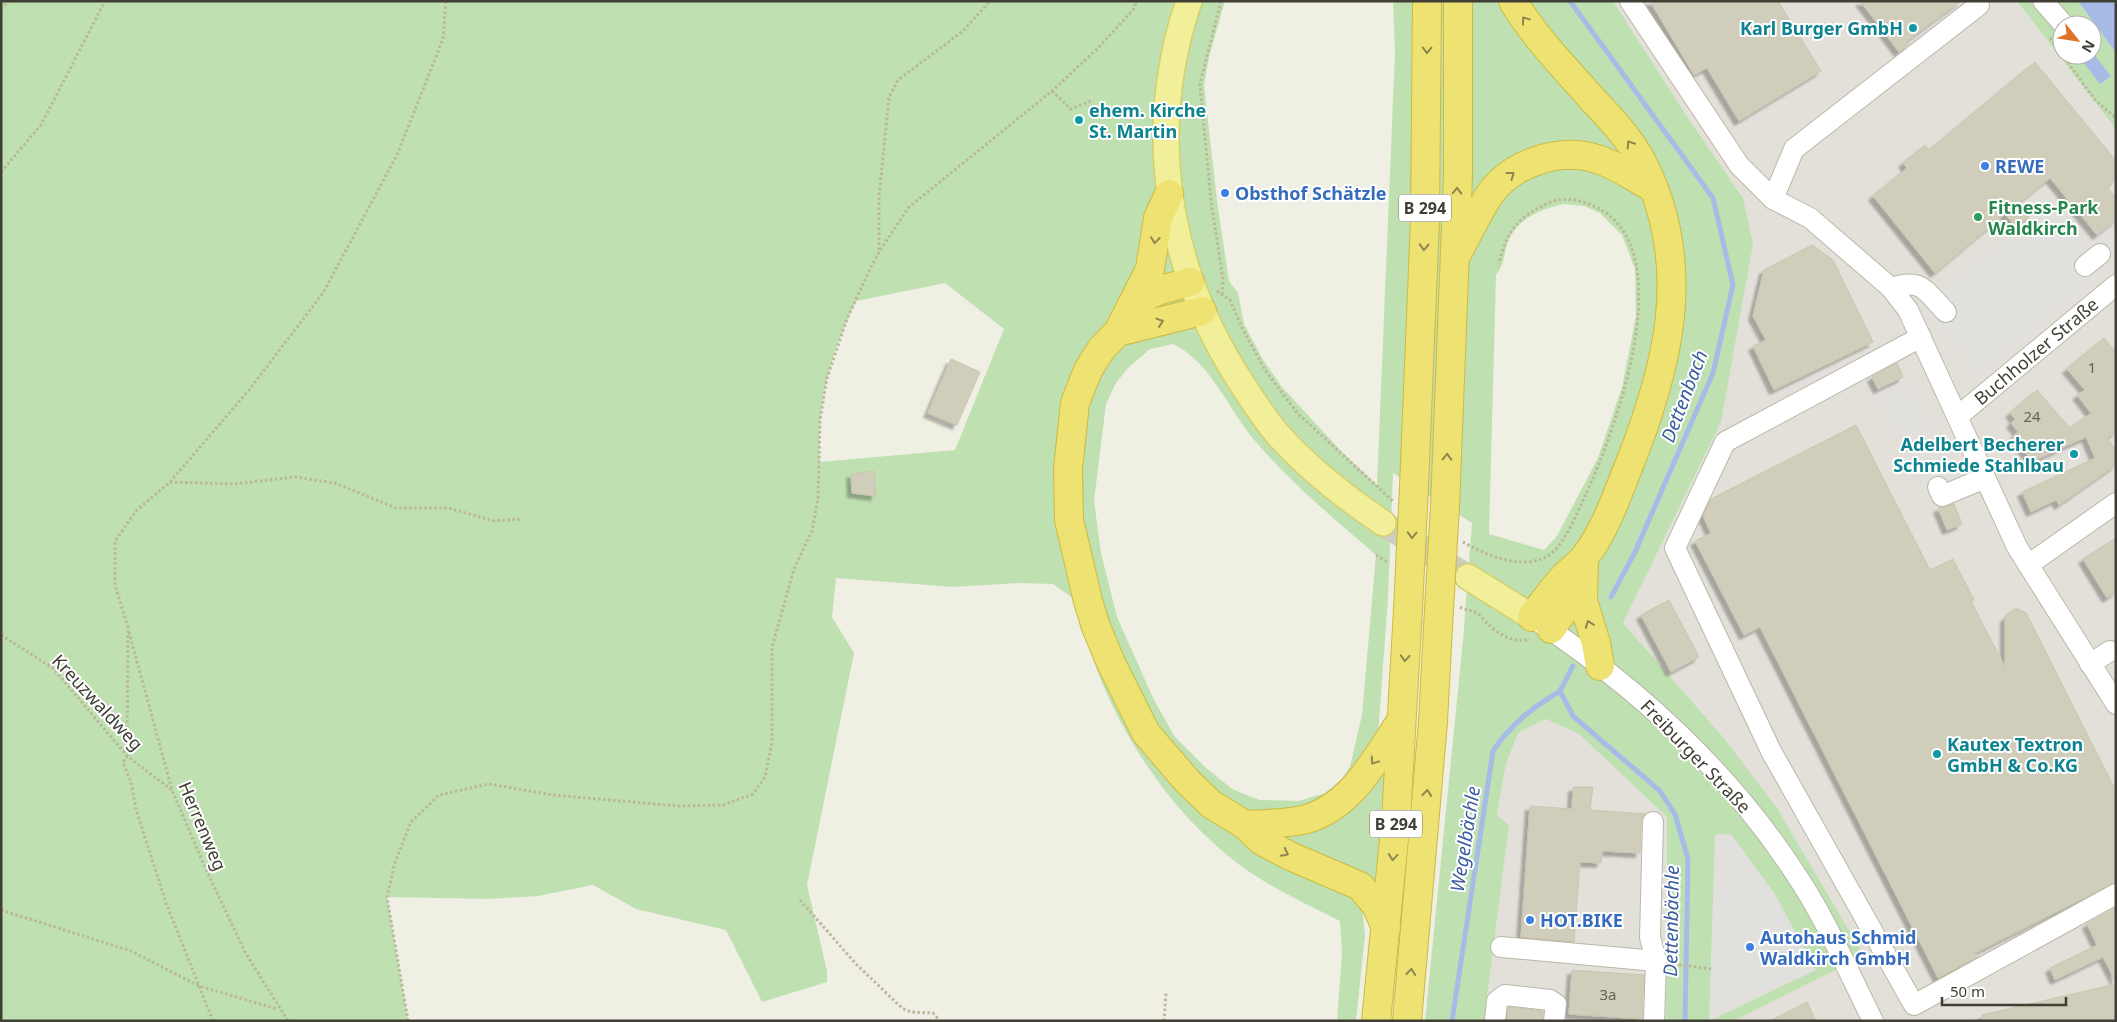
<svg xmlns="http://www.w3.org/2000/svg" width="2117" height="1022" font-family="'Noto Sans',sans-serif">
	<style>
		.industrial { fill: #e2e0d9 }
		.green { fill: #bfe0b1; fill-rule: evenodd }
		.parking { fill: #e1e0dc }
		.water { fill: #a6bce7 }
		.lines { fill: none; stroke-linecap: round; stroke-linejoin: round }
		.stream { stroke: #a6bce7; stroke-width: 5 }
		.building { fill: #d0cdbb; stroke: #cac6af; filter: url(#shadow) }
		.major-tunnel { stroke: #cdccc1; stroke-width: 25; stroke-dasharray: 25 12; stroke-linecap: butt }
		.minor-casing { stroke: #bab8a8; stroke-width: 22 }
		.major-casing { stroke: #d5cf6d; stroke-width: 28 }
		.highway-casing { stroke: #cbba43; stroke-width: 30 }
		.path { stroke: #bab79b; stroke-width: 3; stroke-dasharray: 2.5 2.5; stroke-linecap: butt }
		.minor { stroke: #fff; stroke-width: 20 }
		.major { stroke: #f2ef9a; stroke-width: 25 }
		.highway { stroke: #ede272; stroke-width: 28 }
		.highway-bridge-casing { stroke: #cbba43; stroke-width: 30; stroke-linecap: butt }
		.highway-bridge { stroke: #ede272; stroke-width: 28 }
		.oneway { stroke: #8e8850 }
		.culture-dot { fill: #0f9aa8; stroke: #fff; stroke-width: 2 }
		.shop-dot { fill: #3f7fe0; stroke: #fff; stroke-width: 2 }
		.leisure-dot { fill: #2e9e5b; stroke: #fff; stroke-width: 2 }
		.labels { text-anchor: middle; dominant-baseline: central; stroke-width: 4; stroke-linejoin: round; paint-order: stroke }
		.number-label { font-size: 15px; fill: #656256 }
		.shield { fill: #fff; stroke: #7a7972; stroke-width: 1 }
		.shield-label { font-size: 16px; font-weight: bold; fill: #413f35 }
		.culture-label { font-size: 18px; font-weight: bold; fill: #0d838f; stroke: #fff; text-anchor: end }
		.shop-label { font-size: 18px; font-weight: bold; fill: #366cbe; stroke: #fff; text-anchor: start }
		.leisure-label { font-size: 18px; font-weight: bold; fill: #27864d; stroke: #fff; text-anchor: start }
		.street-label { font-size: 18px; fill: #413f35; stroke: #fff }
		.water-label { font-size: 19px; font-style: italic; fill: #3b5ca0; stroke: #fff }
	</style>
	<defs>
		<filter id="shadow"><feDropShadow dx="-4.5" dy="4.5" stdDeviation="1" flood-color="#0004"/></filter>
	</defs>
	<rect width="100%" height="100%" fill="#f0efe4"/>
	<g class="industrial">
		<path d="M1613,1H2017L2116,129V1021H1734L1864,956L1723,737L1623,623L1721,422L1743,198L1686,115Z"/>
		<path d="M1546,719L1579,734L1667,817L1666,1021H1484L1509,825L1497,815L1506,764L1518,733Z"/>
	</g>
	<g class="green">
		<path d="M1,1H1225L1209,57L1204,85L1217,201L1229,281L1238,293L1244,324L1262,358L1282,387L1341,451L1377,485L1395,53L1393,1H1613L1686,115L1743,198L1753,244L1721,422L1623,623L1723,737L1777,808L1864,956L1734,1021H1666L1667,817L1579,734L1546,719L1518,733L1506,764L1497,815L1509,825L1484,1021H1425L1463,640L1472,523L1393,473L1388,598L1378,735L1385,770L1376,882L1363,915L1365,935L1356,1021H1337L1342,953L1340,921C1307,904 1271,888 1241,866C1160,806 1096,700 1077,601L1053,584L1020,583L954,587L836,578L832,617L854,653L807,885L827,971V982L762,1002L726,930L636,909L593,885L538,896L489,899L387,897L408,1021H1ZM1563,204L1584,206L1600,213L1622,235L1635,269L1636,316L1622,387L1598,458L1557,536L1544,550L1489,534L1496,275C1505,264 1504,251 1509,239C1520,217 1541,210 1563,204ZM945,283L1004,329L955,450L820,462C815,407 832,350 856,301ZM1173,344C1211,362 1229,411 1256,442C1292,484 1334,519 1376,555L1362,715L1350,767L1341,780L1325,793L1299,801L1259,800L1232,789L1205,767L1175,737L1154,700L1117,617L1101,553L1094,501L1106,404L1116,383L1128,368L1150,349ZM874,472L875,496L852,493L851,474Z"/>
		<path d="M2017,1H2078L2116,53V129ZM2062,25H2092V55H2062Z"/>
	</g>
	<g class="parking">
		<path d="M2051,198L2109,268L1980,376L1921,306Z"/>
		<path d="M2116,221V257L2113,259L2095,238Z"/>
		<path d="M1908,381L1955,479L1925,493L1878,395Z"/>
		<path d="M1731,834L1774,893L1816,970L1709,1021L1715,835Z"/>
	</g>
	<g class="water">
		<path d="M2078,1H2116V53Z"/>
		<path d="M2092,52L2111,76L2100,84L2078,55H2092Z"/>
	</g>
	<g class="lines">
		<g class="stream">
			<path d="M1570,1L1713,198L1733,285L1713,373L1635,552L1611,597"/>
			<path d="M1560,691L1573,716L1660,791L1675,814L1688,859L1685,1021"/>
			<path d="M1560,691L1573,666"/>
			<path d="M1452,1021L1493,751C1511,724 1532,708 1560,691"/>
		</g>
	</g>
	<g class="building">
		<path d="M1650,1H1778L1821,71L1739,121L1707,68L1694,75Z"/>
		<path d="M1860,1H1961L1907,41L1909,44L1899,52Z"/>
		<path d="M2035,62L2116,161V179L2107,187L2116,198V220L2097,235L2050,178L2020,202L2031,215L2016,227L2005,214L1935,273L1873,196L1907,168L1903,163L1925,145L1929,150Z"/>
		<path d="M1812,245L1833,260L1873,342L1774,390L1753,346L1766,340L1753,316L1764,270Z"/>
		<path d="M2104,338L2116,352V432L2107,438L2116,450V465L2059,505L2056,500L2031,512L2022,492L2095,458L2086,437L2033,461L2012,437L2018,432L2011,423L2015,419L2010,413L2037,390L2070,428L2091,413L2077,395L2085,390L2067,369Z"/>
		<path d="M951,359L980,372L957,425L928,413Z"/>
		<path d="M1897,363L1903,377L1878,389L1872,377Z"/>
		<path d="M1856,425L1930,570L1953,559L1974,600L1971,601L2005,667V618L2014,609H2018L2026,613L2116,791V882L1975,953L1977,957L1938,978L1760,627L1744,635L1695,541L1711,533L1703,516L1711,499Z"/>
		<path d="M874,471L876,496L852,493L851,474Z"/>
		<path d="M1954,504L1962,524L1947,530L1938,508Z"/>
		<path d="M2116,538V592L2107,598L2083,559Z"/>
		<path d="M1669,600L1699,657L1671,672L1641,615Z"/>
		<path d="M1573,787H1593L1590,810L1645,814L1641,822L1640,853L1602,851L1601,863L1580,862L1574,942L1521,937L1530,806L1572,809Z"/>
		<path d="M2116,908V982L2103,957L2055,980L2050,968L2097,945L2087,924Z"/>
		<path d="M1572,970L1644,975L1642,1019L1569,1014Z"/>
		<path d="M2116,984V1021H1983L1982,1015Z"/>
		<path d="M1807,1002L1816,1021H1770Z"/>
		<path d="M1508,1007L1543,1011L1542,1021H1507Z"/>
	</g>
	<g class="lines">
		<path class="major-tunnel" d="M1383,523L1468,577"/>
		<g class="minor-casing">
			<g id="minor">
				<path d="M1630,1L1739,165L1773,199L1810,218L1891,288L1908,310L2017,547L2116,704"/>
				<path d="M2043,1L2064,25"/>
				<path d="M1773,199L1794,149L1979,5"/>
				<path d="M2085,266L2100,254"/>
				<path d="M1891,288C1923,278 1924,290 1946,312"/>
				<path d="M1921,337L1725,442L1675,548L1771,751L1914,1005L2116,894"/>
				<path d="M1957,417L2116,285"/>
				<path d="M1938,487L1942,496L1985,478"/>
				<path d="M2028,565L2116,503"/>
				<path d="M1539,622C1639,689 1729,772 1795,873C1826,919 1848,971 1873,1021"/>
				<path d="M2090,664L2110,651"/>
				<path d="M1653,822L1650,937L1656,961L1654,1021"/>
				<path d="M1501,947L1656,961"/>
				<path d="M1495,1021L1497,1001L1505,995L1550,1000L1556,1004L1554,1021"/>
			</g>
		</g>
		<g class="major-casing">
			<g id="major">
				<path d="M1189,1C1144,133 1167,271 1244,387C1255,404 1267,423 1281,438C1311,471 1346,498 1383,523"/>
				<path d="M1468,577L1532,617"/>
			</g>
		</g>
		<g class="highway-casing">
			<g id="highway">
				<path d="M1513,1C1535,38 1566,69 1594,101C1611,119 1629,138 1641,160C1696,265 1668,370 1626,473C1615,501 1603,534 1584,558C1579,564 1571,570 1565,576C1553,588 1543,603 1532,617"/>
				<path d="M1169,194L1158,218L1150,269L1118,332L1102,348L1088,370L1075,403L1068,469L1069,520L1088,601L1096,627L1111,663L1146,733L1188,782L1211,804L1245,825L1262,841L1290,856L1360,886L1376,905L1386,928"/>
				<path d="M1457,254C1467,235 1477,215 1488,197C1510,163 1560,147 1597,159C1617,165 1634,178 1652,187"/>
				<path d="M1135,302L1160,290L1190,282"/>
				<path d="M1118,332L1202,311"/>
				<path d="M1414,487L1425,220L1427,1"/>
				<path d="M1445,506L1458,175V1"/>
				<path d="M1584,558L1583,601L1596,643L1600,666"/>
				<path d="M1551,629L1583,582"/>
				<path d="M1245,825C1265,824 1287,824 1307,819C1353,805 1376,758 1401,721"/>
				<path d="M1376,1021L1396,819L1408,609"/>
				<path d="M1407,1021L1433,722L1438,627"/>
			</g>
		</g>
		<g class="path">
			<path d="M1221,1L1200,84L1211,201L1223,279L1222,293"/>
			<path d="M1,9L9,1"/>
			<path d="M2050,38L2095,100L2116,118"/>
			<path d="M1052,91L1071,109L1091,101"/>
			<path d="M1,172L41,125L105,1"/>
			<path d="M879,250V196L889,97L898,80L963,31L990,1"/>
			<path d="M1217,291L1230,300L1242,328L1265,370L1298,414L1393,501"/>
			<path d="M170,482L234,484L295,477L335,483L396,508H448L494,521L522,519"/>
			<path d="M1463,542C1486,555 1520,570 1546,557C1564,548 1577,512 1586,494C1615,431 1683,249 1596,207C1581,200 1565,196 1549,203C1518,216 1506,232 1499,264"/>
			<path d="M1376,555L1389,563"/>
			<path d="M1460,607C1465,610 1469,610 1475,612C1479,613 1483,619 1487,623C1498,634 1513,644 1530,639"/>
			<path d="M129,632L172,790L204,865L245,952L288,1021"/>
			<path d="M1,635L53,668L127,756L172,790"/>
			<path d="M800,900L856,964L902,1008L911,1012L933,1013L940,1021"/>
			<path d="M1,910L131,951L199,986L278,1009"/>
			<path d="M1674,964L1711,969"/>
			<path d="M213,1021L166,903L136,809L131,782L123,763L127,756L128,627L115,585V541L136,511L170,482L249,390L323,293L397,155L443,39L446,1"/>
			<path d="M408,1021L387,897L395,862L411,822L439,795L489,784L553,795L678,806L723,805L753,794L765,777L772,743V647L794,569L812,531L818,498L820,420L827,378L847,319L869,271L879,252L909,207L1052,91L1098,48L1133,10L1137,1"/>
			<path d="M1164,1021L1166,993"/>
		</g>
		<use href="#minor" class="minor"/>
		<use href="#major" class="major"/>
		<use href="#highway" class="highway"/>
		<g class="highway-bridge-casing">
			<g id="highway-bridge">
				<path d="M1408,609L1414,487"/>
				<path d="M1438,627L1445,506"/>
			</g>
		</g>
		<use href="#highway-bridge" class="highway-bridge"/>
	</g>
	<defs><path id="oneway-chevron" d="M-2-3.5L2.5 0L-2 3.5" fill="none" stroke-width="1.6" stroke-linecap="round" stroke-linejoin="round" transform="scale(1.25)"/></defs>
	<g class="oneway">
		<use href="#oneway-chevron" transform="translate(1525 20) rotate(-127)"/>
		<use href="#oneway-chevron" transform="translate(1427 50) rotate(91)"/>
		<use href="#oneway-chevron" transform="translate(1630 144) rotate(-123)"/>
		<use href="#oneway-chevron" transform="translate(1511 175) rotate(-37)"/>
		<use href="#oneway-chevron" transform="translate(1457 191) rotate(-88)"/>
		<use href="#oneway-chevron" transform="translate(1155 240) rotate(97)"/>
		<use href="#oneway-chevron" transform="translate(1424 247) rotate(92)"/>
		<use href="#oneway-chevron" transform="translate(1160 322) rotate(-18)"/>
		<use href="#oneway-chevron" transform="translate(1447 457) rotate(-88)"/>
		<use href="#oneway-chevron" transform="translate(1412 535) rotate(93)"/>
		<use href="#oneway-chevron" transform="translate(1589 624) rotate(-110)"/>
		<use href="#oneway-chevron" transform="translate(1405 658) rotate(94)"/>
		<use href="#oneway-chevron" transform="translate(1374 761) rotate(124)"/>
		<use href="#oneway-chevron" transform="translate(1427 793) rotate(-85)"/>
		<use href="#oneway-chevron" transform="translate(1285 853) rotate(27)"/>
		<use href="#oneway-chevron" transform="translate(1393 857) rotate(95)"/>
		<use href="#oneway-chevron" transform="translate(1411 972) rotate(-85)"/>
	</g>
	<g class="culture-dot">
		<circle cx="1913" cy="28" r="5"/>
		<circle cx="1079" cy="120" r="5"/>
		<circle cx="2074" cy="454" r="5"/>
		<circle cx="1937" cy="754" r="5"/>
	</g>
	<g class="shop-dot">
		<circle cx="1985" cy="166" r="5"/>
		<circle cx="1225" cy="193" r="5"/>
		<circle cx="1530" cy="920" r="5"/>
		<circle cx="1750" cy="947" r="5"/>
	</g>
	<circle class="leisure-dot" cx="1978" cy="217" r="5"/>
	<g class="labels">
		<g class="number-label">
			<text x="2092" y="367">1</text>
			<text x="2032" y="416">24</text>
			<text x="1608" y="994">3a</text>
		</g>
		<g class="shield">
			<rect x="1399" y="194.5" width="52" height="27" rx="4"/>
			<rect x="1370" y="810.5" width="52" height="27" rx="4"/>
		</g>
		<g class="shield-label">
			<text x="1425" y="208">B 294</text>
			<text x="1396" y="824">B 294</text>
		</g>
		<g class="culture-label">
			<text x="1903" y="28">Karl Burger GmbH</text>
			<text x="1089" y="110" text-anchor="start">ehem. Kirche<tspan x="1089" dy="21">St. Martin</tspan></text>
			<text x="2064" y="444">Adelbert Becherer<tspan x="2064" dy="21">Schmiede Stahlbau</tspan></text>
			<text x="1947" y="744" text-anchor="start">Kautex Textron<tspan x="1947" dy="21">GmbH &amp; Co.KG</tspan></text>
		</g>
		<g class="shop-label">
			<text x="1995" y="166">REWE</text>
			<text x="1235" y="193">Obsthof Schätzle</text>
			<text x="1540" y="920">HOT.BIKE</text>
			<text x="1760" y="937">Autohaus Schmid<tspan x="1760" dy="21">Waldkirch GmbH</tspan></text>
		</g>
		<g class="leisure-label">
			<text x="1988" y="207">Fitness-Park<tspan x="1988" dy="21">Waldkirch</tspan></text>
		</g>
		<g class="street-label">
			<text transform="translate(2036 351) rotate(-40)">Buchholzer Straße</text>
			<text transform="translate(98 702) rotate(47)">Kreuzwaldweg</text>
			<text transform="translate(1696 756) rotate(46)">Freiburger Straße</text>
			<text transform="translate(203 826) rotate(67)">Herrenweg</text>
		</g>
		<g class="water-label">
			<text transform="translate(1684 396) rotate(-69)">Dettenbach</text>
			<text transform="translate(1465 839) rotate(-81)">Wegelbächle</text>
			<text transform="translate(1671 921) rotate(-89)">Dettenbächle</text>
		</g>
	</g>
	<rect width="2117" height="1022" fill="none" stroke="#413f35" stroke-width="5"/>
	<g transform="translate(2077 40) rotate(120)"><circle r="24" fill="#ffffff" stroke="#b3b2ae"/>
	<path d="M0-4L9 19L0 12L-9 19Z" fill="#e17229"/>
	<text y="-8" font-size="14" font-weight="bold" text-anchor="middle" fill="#413f35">N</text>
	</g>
	<path d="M1942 997v8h124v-8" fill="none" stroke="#413f35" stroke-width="2.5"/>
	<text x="1950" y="997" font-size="15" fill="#413f35" stroke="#ffffff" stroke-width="4" paint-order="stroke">50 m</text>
</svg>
